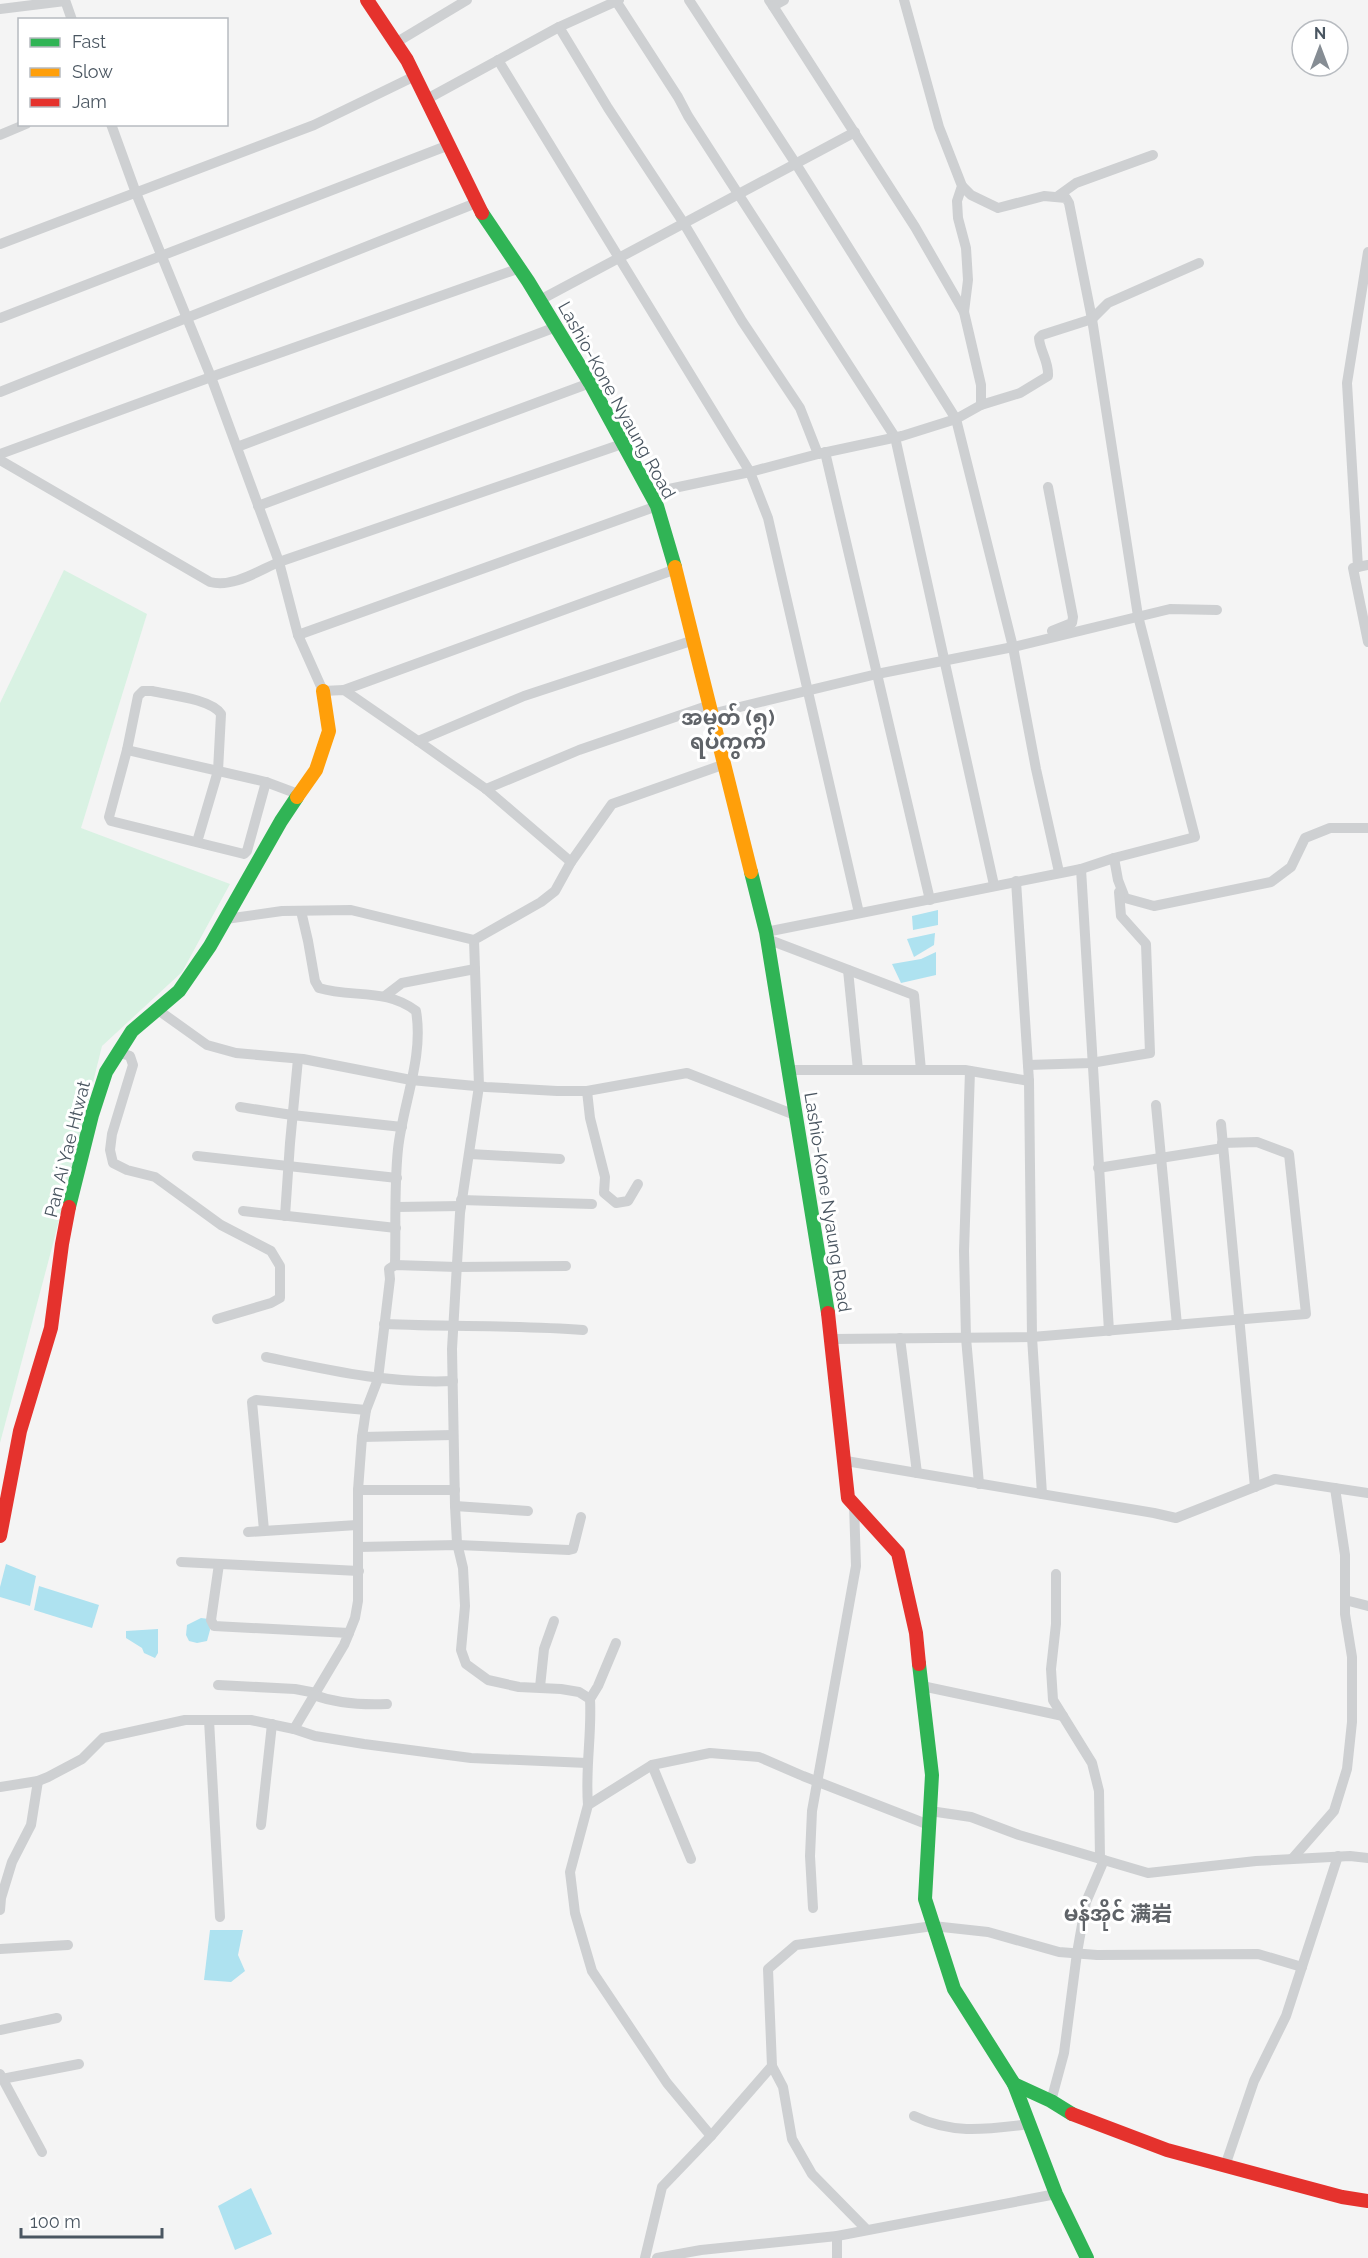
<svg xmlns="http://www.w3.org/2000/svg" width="1368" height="2258" font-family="Raleway,'Noto Sans SC','Noto Sans Myanmar',sans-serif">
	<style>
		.green { fill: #d9f2e3 }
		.water { fill: #aee2f0 }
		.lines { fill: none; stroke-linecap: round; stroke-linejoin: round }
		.street { stroke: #ced0d2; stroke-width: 10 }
		.fast { stroke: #30b455; stroke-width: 14 }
		.slow { stroke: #ff9f0a; stroke-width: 14 }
		.jam { stroke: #e5322d; stroke-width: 14 }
		.labels { text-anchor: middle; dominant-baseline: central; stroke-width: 6; stroke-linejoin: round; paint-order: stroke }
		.street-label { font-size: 18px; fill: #4a5661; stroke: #fff }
		.quarter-label { font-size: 21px; font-weight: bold; fill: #5f6368; stroke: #fff }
	</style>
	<rect width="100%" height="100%" fill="#f4f4f4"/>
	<path class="green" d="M64,570L147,614L81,828L230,884L182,972L102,1046L54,1240L0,1443V703Z"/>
	<g class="water">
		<path d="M938,910V925L913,930L912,916Z"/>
		<path d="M935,933L934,945L914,957L907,939Z"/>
		<path d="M936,952V975L901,983L892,964L921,959Z"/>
		<path d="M6,1564L36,1576L30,1606L0,1597V1587Z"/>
		<path d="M39,1586L99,1605L92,1628L34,1610Z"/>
		<path d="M201,1618L209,1619L210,1630L207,1641L197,1643L189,1641L186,1635L187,1625Z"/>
		<path d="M158,1629V1653L155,1658L144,1653L142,1648L126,1638V1631Z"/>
		<path d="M210,1930H243L238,1955L245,1971L231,1982L204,1980Z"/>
		<path d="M251,2188L272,2234L235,2250L218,2206Z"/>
	</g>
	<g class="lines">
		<g class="street">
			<path d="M65,0L72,20"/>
			<path d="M689,0L796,164L956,419L1013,647L1036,769L1059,872"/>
			<path d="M769,0L773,6L784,0"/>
			<path d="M904,0L939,127L962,186L957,201L958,218L966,248L968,280L964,312"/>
			<path d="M616,1L678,97L688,116L895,437L994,885"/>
			<path d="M773,6L915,227L964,312L981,385V405"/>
			<path d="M0,9L65,1"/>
			<path d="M559,27L608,108L683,222L742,321L800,408L818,454"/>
			<path d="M397,42L467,0"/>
			<path d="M498,60L750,472L768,518L859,913"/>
			<path d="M427,99L559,27L619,0"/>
			<path d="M111,124L136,193L211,377L279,562L298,635L323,691L344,690L418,741L486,789L571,862L612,804L725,764"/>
			<path d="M0,135L26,124"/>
			<path d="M962,186L971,195L998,208L1044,196L1066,198L1069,203L1092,319L1138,616L1195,837L1114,858"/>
			<path d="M1058,196L1076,183L1153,155"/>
			<path d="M0,244L314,125L415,76"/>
			<path d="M540,300L855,132"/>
			<path d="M0,318L449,145"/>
			<path d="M0,392L476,203"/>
			<path d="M237,447L556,327"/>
			<path d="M825,452L930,900"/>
			<path d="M0,454L211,377L520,268"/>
			<path d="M0,460L210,582C233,588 258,571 279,562L622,444"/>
			<path d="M1048,487L1073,617L1072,623L1052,631"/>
			<path d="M650,493L750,472L818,454L902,436L956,419L981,405L1020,393L1048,376C1049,361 1040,352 1039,338L1042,335L1092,319L1108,303L1199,263"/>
			<path d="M258,506L590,383"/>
			<path d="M1368,565L1353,568L1368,642"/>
			<path d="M1358,567L1347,383L1368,252"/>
			<path d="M298,635L657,506"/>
			<path d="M344,690L676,569"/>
			<path d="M711,714L877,674L1013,647L1170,609L1217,610"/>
			<path d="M418,741L524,696L694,640"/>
			<path d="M127,750L266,782L298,794"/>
			<path d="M486,789L579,750L710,705"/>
			<path d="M197,842L218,771L221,714C211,699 170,695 152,691H143L138,696L127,750L109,817L111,821L244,854L247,851L266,782"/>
			<path d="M571,862L555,891L541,902L474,940L479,1086L460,1213L452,1349L455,1506L457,1543L463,1568L465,1606L461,1650L466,1664L488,1680L519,1687L561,1689L579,1692L590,1699C592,1734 585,1769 588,1805"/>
			<path d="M1081,869L1109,1331"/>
			<path d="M1016,881L1029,1081L1032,1337L1042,1494"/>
			<path d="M301,911L308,941L315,981L319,988C352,998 387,988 416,1011C424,1057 403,1103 398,1149C394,1187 396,1226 395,1265"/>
			<path d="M226,919L282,911L351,910L474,940"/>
			<path d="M766,932L1081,869L1114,858L1118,880L1125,898L1154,906L1271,882L1291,867L1305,838L1330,828H1368"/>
			<path d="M767,939L914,995L921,1070"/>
			<path d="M848,970L858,1070"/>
			<path d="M385,996L402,983L475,969"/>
			<path d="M158,1010L207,1045L236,1053L303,1059L411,1080L486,1087L557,1091H587L687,1073L795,1115"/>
			<path d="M118,1052L130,1056L133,1065L112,1134L110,1150L113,1163L127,1170L155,1177L221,1225L271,1251L280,1266V1298L271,1303L217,1319"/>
			<path d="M1028,1065L1091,1063L1150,1053L1146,944L1121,916L1119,892"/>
			<path d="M788,1070H965L1029,1081"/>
			<path d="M970,1071L964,1251L966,1338L979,1484"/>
			<path d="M587,1091L590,1118L605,1177L604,1193L616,1203L628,1201L638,1184"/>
			<path d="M1156,1105L1177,1325"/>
			<path d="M240,1107L292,1115L402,1127"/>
			<path d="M1221,1124L1255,1487"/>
			<path d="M470,1154L560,1159"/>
			<path d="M197,1156L397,1178"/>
			<path d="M1098,1168L1223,1148"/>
			<path d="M461,1200L592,1204"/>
			<path d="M397,1207L461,1206"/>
			<path d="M243,1211L396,1228"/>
			<path d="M285,1216L290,1143L298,1059"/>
			<path d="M384,1324C451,1327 517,1325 583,1330"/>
			<path d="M900,1338L917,1473"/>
			<path d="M832,1339L1032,1337L1306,1314L1289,1154L1257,1142L1222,1143"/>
			<path d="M266,1357C329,1370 388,1384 453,1381"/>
			<path d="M362,1437L453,1435"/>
			<path d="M846,1461L1154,1513L1176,1518L1275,1479L1368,1493"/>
			<path d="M358,1490H455"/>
			<path d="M455,1506L528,1511"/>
			<path d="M264,1530L252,1402L256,1400L366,1410"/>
			<path d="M248,1532L357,1525"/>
			<path d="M358,1547L458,1545L569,1550L573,1549L581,1517"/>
			<path d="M181,1562L359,1571"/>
			<path d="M219,1564L211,1620L214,1626L349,1633L344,1645L294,1729"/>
			<path d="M1056,1574V1624L1051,1669L1053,1700L1092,1763L1099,1791L1100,1859"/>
			<path d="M1345,1600L1368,1606"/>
			<path d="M349,1633L355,1618L358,1601V1490L362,1437L366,1410L378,1379L390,1279L389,1269L395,1265L457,1267L566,1266"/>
			<path d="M218,1685L295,1689L316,1693"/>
			<path d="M922,1686L1063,1716"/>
			<path d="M540,1687L544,1649L554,1621"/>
			<path d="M314,1695C338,1704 363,1705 387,1704"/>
			<path d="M590,1699L598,1686L616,1643"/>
			<path d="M209,1720L220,1917"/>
			<path d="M652,1765L691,1859"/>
			<path d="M0,1787L38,1781L48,1777L82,1759L103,1738L185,1720H251L294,1729L315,1736L364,1744L471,1758L587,1763"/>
			<path d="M930,1811L971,1817L1019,1835L1148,1873L1256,1861L1350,1856L1368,1858"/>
			<path d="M261,1825L272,1724"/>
			<path d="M1292,1859L1334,1811L1347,1769L1352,1722V1657L1345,1614V1555L1335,1488"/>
			<path d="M813,1908L810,1856L812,1811L856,1566L854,1504"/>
			<path d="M0,1910L1,1898L12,1862L31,1825L38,1781"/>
			<path d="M0,1949L68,1945"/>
			<path d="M0,2030L57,2018"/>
			<path d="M772,2066L783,2087L792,2139L812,2174L866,2229"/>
			<path d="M0,2074L42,2152"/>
			<path d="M2,2079L79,2064"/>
			<path d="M1051,2101L1064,2053L1077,1953L1086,1902L1104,1860"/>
			<path d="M914,2116C954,2135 987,2129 1030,2124"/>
			<path d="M711,2136L667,2083L592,1971L575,1913L570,1872L588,1805L652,1765L710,1753L759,1757L803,1776L929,1825"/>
			<path d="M1225,2166L1254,2081L1286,2016L1338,1856"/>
			<path d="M837,2236V2258"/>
			<path d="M645,2258L662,2187L711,2136L772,2066L768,1969L796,1945L933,1926L988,1932L1059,1952L1097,1955L1258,1954L1302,1967"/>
			<path d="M657,2258L701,2250L837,2236L1056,2194"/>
		</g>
		<g class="fast">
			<path d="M482,213L528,281L590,383L657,506L675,567"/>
			<path d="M751,872L766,932L828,1313"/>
			<path d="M69,1207L92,1115L106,1072L132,1031L179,991L210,946L281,821L297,797"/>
			<path d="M919,1664L932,1775L925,1899L954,1989L1014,2084L1051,2101L1072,2114"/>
			<path d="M1014,2084L1056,2194L1087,2258"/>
		</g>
		<g class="slow">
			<path d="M675,567L751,872"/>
			<path d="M297,797L316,770L329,731L323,691"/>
		</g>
		<g class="jam">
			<path d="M367,0L407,60L482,213"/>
			<path d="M828,1313L848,1498L898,1553L916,1633L919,1664"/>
			<path d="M0,1536L20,1431L51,1328L62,1244L69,1207"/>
			<path d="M1072,2114L1167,2150L1342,2197L1368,2201"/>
		</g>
	</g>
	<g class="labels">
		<g class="street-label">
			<text transform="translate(617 400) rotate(61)">Lashio-Kone Nyaung Road</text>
			<text transform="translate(67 1149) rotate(-76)">Pan Ai Yae Htwat</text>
			<text transform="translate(828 1202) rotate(81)">Lashio-Kone Nyaung Road</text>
		</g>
		<g class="quarter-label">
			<text x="728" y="717">အမှတ် (၅)<tspan x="728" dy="24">ရပ်ကွက်</tspan></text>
			<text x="1118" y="1913">မန်အိုင် 满岩</text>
		</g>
	</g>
	<rect x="18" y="18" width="210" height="108" fill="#ffffff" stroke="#b7bbc0" stroke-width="1.5"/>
	<rect x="30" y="38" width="30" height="9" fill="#30b455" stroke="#b7bbc0" stroke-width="1.5"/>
	<text x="72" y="48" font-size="18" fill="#4a5661">Fast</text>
	<rect x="30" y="68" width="30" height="9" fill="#ff9f0a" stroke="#b7bbc0" stroke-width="1.5"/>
	<text x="72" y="78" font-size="18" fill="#4a5661">Slow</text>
	<rect x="30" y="98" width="30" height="9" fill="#e5322d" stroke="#b7bbc0" stroke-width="1.5"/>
	<text x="72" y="108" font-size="18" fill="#4a5661">Jam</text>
	<g transform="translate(1320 48)"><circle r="28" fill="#ffffff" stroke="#b7bbc0" stroke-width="1.5"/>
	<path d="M0-4.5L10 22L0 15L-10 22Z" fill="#868d94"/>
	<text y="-9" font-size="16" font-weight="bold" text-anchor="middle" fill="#4a5661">N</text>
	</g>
	<path d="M21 2228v9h141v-9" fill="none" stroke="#4a5661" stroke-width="3"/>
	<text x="30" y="2228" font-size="18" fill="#4a5661" stroke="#ffffff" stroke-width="4.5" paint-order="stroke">100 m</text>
</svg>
